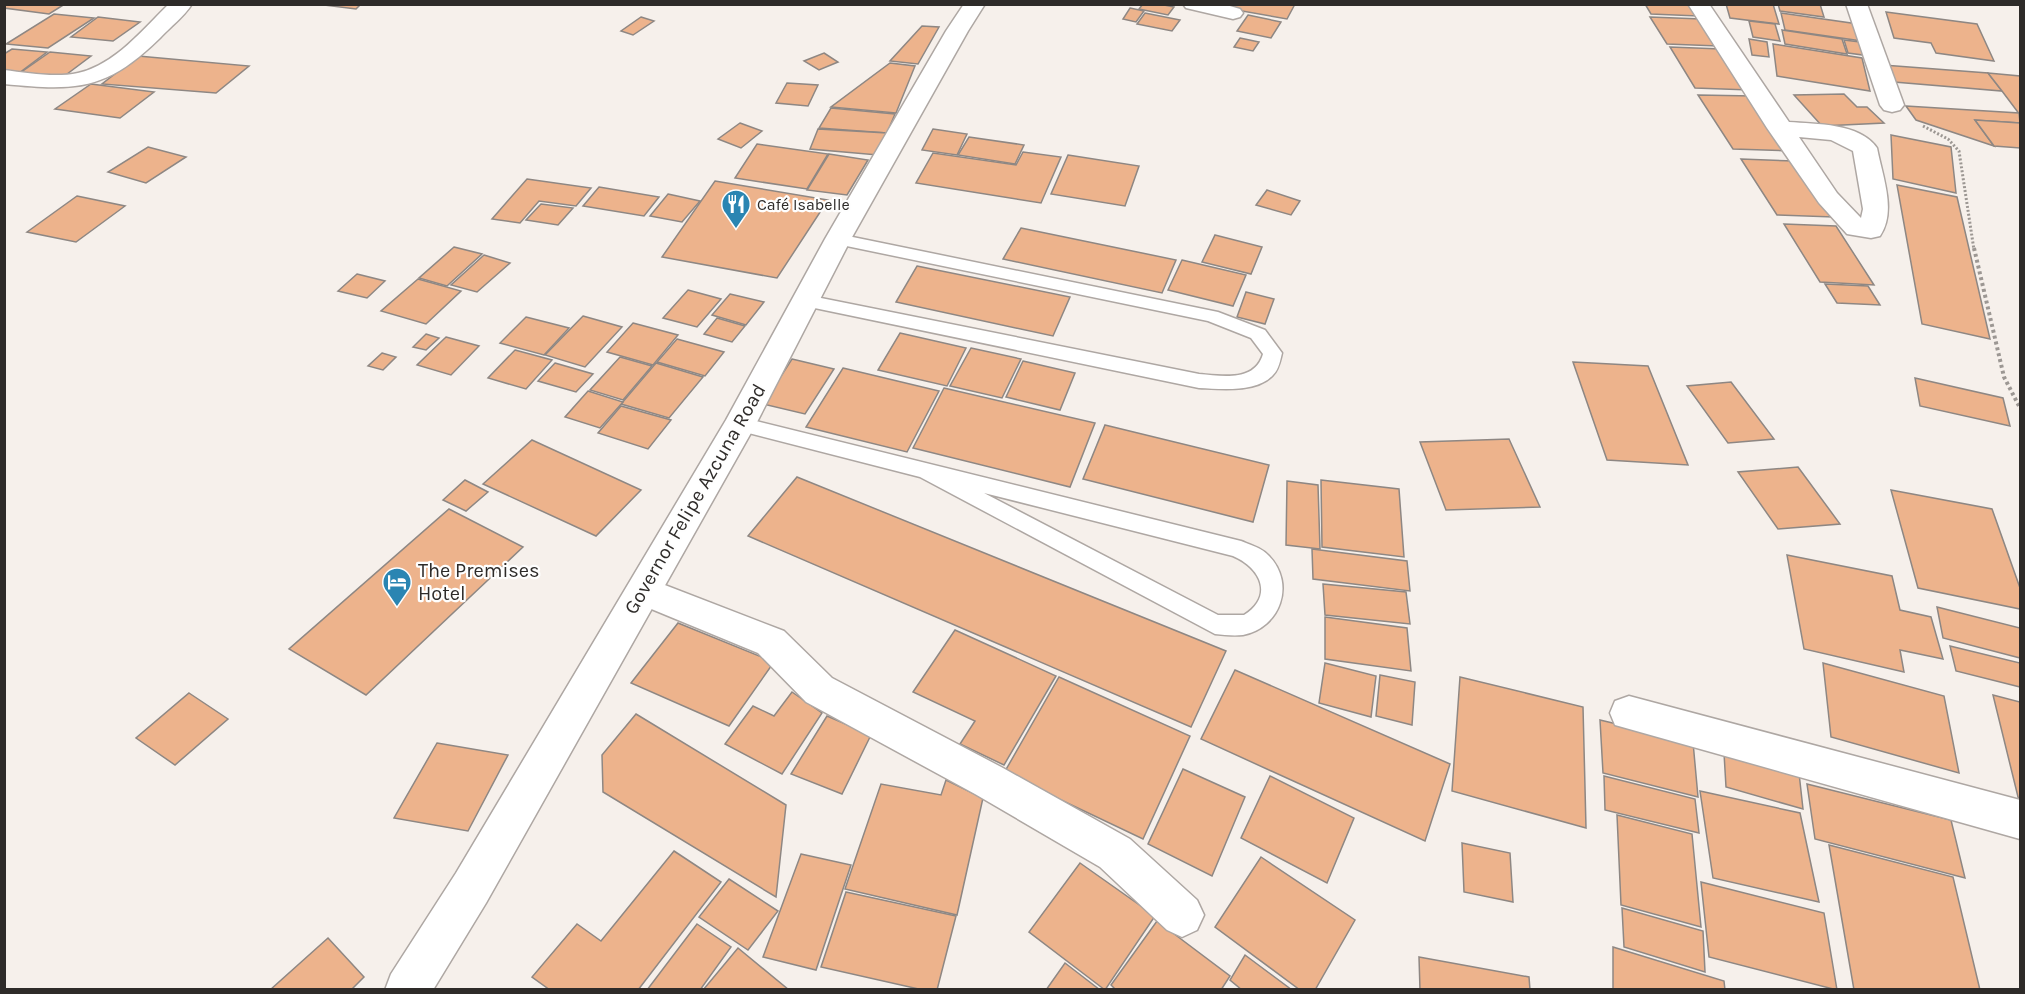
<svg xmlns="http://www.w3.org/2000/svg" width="2025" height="994" font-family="Karla,sans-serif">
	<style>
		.building { fill: #edb38c; stroke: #8e8783; stroke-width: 1.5 }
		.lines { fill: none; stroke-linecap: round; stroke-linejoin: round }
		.service-casing { stroke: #aea7a3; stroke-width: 3 }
		.minor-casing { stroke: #aea7a3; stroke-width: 3 }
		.tertiary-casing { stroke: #aea7a3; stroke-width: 3 }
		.path-far1 { stroke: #9c9793; stroke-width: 3; stroke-dasharray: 2 2; stroke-linecap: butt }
		.path { stroke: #9c9793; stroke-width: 4; stroke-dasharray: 3 3; stroke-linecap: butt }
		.service { fill: #fff; fill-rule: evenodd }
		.minor { fill: #fff; fill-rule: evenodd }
		.tertiary { fill: #fff; fill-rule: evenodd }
		.labels { text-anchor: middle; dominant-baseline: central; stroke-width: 4.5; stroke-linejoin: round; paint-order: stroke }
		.far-poi-label { font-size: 16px; fill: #2e2b29; stroke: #fefefe; text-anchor: start }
		.street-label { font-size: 20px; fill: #2e2b29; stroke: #fefefe }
		.poi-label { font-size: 20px; fill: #2e2b29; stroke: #fefefe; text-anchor: start }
	</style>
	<rect width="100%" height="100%" fill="#f6f0eb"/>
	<g class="building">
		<path d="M4,4H65L49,14L4,8Z"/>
		<path d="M316,4H361L356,9Z"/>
		<path d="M1143,4H1159L1174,7L1168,15L1139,9Z"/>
		<path d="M1227,4H1295L1287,19L1225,8Z"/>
		<path d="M1645,4H1690L1698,16L1651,14Z"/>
		<path d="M1726,4H1773L1779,24L1730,18Z"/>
		<path d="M1778,4H1820L1824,17L1780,11Z"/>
		<path d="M1130,8L1144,11L1136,22L1123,19Z"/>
		<path d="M1886,12L1977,24L1994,61L1936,53L1931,43L1894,38Z"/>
		<path d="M1145,13L1180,20L1172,31L1137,24Z"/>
		<path d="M1781,13L1858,24L1862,41L1785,30Z"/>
		<path d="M54,14L94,18L48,48L6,44Z"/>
		<path d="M1248,15L1281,22L1271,38L1237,31Z"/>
		<path d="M98,17L140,22L113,41L71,37Z"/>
		<path d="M641,17L654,21L633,35L621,31Z"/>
		<path d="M1650,17L1701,19L1718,46L1667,44Z"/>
		<path d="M1749,21L1775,24L1780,41L1753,37Z"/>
		<path d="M922,26L939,27L918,64L890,61Z"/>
		<path d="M1782,30L1842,39L1847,54L1785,44Z"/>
		<path d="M1240,38L1259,42L1253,51L1234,47Z"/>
		<path d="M1749,39L1767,42L1769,57L1752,55Z"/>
		<path d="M1844,40L1860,42L1863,55L1848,53Z"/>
		<path d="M1773,44L1862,58L1870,91L1777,76Z"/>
		<path d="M1670,47L1721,49L1749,90L1695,88Z"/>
		<path d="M12,49L47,52L15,76L4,75V54Z"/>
		<path d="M50,52L91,56L63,77L20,73Z"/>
		<path d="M824,53L838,62L819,70L804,61Z"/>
		<path d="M138,56L249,66L216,93L102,84Z"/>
		<path d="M890,63L915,66L896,113L831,107Z"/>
		<path d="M1883,65L1988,73L2002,91L1894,82Z"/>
		<path d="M1988,73L2020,76V115L2002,91Z"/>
		<path d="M787,83L818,85L808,106L776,103Z"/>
		<path d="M91,84L154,92L120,118L55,109Z"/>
		<path d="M1844,94L1857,107H1867L1884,123L1822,126L1794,95Z"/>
		<path d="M1698,95L1753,96L1791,151L1733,149Z"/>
		<path d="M1906,106L2019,113L2020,123L1975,120L1994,146L1916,120Z"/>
		<path d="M831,108L895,114L887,133L819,128Z"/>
		<path d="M1975,120L2020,123V148L1994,146Z"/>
		<path d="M740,123L762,131L741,148L718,139Z"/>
		<path d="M818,129L887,133L878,155L810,149Z"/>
		<path d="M933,129L967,134L957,155L922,150Z"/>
		<path d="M1891,135L1951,147L1956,193L1893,179Z"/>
		<path d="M969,137L1024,145L1015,164L958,155Z"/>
		<path d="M757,144L828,154L807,189L735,178Z"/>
		<path d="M148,147L186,157L146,183L108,172Z"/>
		<path d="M1023,152L1061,157L1041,203L916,183L933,153L1016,165Z"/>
		<path d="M829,154L868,160L847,195L807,190Z"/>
		<path d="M1068,155L1139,166L1125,206L1051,194Z"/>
		<path d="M1741,159L1794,161L1833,217L1777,215Z"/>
		<path d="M527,179L591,188L576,206L539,201L520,223L492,219Z"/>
		<path d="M715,181L828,200L777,278L662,257Z"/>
		<path d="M1897,185L1957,197L1990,339L1922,324Z"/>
		<path d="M599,187L659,197L644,216L583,206Z"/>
		<path d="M1267,190L1300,201L1291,215L1256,205Z"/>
		<path d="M668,194L700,201L682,222L650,216Z"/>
		<path d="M77,196L125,206L76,242L27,232Z"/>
		<path d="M541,204L573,208L558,225L526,220Z"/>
		<path d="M1784,224L1836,226L1874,285L1820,282Z"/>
		<path d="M1021,228L1176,260L1162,293L1003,259Z"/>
		<path d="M1215,235L1262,247L1251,274L1202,262Z"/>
		<path d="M454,247L482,254L447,286L419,278Z"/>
		<path d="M484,255L510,263L477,292L451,285Z"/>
		<path d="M1182,260L1246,275L1233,306L1168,290Z"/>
		<path d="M917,266L1070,297L1053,336L896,302Z"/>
		<path d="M357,274L385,281L367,298L338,291Z"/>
		<path d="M418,279L461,291L426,324L381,311Z"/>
		<path d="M1825,284L1868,286L1880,305L1837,303Z"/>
		<path d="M688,290L721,299L697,327L663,318Z"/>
		<path d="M1246,292L1274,299L1265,324L1237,317Z"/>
		<path d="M730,294L764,302L746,325L712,315Z"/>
		<path d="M583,316L622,327L585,367L545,355Z"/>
		<path d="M526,317L569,328L544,355L500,343Z"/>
		<path d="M717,318L745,326L732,342L704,334Z"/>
		<path d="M633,323L678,335L653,365L607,352Z"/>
		<path d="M900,333L966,348L947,386L878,370Z"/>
		<path d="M426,334L439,338L426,350L413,347Z"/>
		<path d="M446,337L479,346L451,375L417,365Z"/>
		<path d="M677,339L724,352L705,376L657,362Z"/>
		<path d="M971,348L1021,359L1002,398L950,386Z"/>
		<path d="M515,350L552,360L526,389L488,378Z"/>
		<path d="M382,353L396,357L383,370L368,366Z"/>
		<path d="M620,357L652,366L623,400L590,390Z"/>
		<path d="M792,359L834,369L805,414L763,404Z"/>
		<path d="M1023,361L1075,373L1060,410L1006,397Z"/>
		<path d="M1573,362L1648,366L1688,465L1607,460Z"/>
		<path d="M555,363L593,374L576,392L538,381Z"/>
		<path d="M656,363L703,377L669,418L621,404Z"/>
		<path d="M843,368L939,391L907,452L806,427Z"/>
		<path d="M1915,378L2003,398L2010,426L1920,406Z"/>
		<path d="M1731,382L1774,439L1728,443L1687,386Z"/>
		<path d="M944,388L1095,423L1070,487L913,448Z"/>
		<path d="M588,391L623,402L600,428L565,417Z"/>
		<path d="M621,406L671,420L648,449L598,433Z"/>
		<path d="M1105,425L1269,465L1253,522L1083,479Z"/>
		<path d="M1509,439L1540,507L1446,510L1420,442Z"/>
		<path d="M532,440L641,490L596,536L483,484Z"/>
		<path d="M1798,467L1840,524L1778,529L1738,472Z"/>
		<path d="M797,477L1226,651L1191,727L748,536Z"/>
		<path d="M465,480L488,492L466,511L443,500Z"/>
		<path d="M1321,480L1399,489L1404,557L1322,547Z"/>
		<path d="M1287,481L1318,485L1320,549L1286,545Z"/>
		<path d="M1891,490L1992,509L2020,588V609L1918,588Z"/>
		<path d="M449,509L523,547L366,695L289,649Z"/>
		<path d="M1312,549L1407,561L1410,591L1313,579Z"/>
		<path d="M1787,555L1892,576L1900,610L1931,617L1943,659L1900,650L1904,672L1804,649Z"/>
		<path d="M1323,584L1406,592L1410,624L1325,615Z"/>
		<path d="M1937,607L2020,628V658L1943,638Z"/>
		<path d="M1325,617L1407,628L1411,671L1325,659Z"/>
		<path d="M678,623L774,662L729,726L631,683Z"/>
		<path d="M955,630L1056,676L1004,765L960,744L975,721L913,692Z"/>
		<path d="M1950,646L2020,663V687L1956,671Z"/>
		<path d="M1325,663L1376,676L1371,717L1319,703Z"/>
		<path d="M1823,663L1944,696L1959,773L1831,737Z"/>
		<path d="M1235,670L1450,764L1425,841L1201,739Z"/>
		<path d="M1380,675L1415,682L1412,725L1376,716Z"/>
		<path d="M1059,677L1190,736L1143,839L1004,773Z"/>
		<path d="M1460,677L1583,707L1586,828L1452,791Z"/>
		<path d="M792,692L822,713L782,774L725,744L753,706L774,716Z"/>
		<path d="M189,693L228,719L175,765L136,738Z"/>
		<path d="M1993,695L2020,702V805Z"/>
		<path d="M636,714L786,805L776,897L603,792L602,755Z"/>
		<path d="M827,716L871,735L842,794L791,774Z"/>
		<path d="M1600,720L1693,742L1698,797L1603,773Z"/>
		<path d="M437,743L508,755L468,831L394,818Z"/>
		<path d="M1724,753L1799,773L1803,809L1726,787Z"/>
		<path d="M1183,769L1245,797L1212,876L1148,844Z"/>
		<path d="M1270,776L1354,818L1327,883L1241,838Z"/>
		<path d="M1604,776L1695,799L1699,833L1605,810Z"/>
		<path d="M946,780L983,798L957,915L845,889L881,784L941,795Z"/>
		<path d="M1807,784L1951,820L1965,878L1815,839Z"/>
		<path d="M1700,791L1800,813L1819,902L1713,878Z"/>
		<path d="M1617,815L1692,834L1701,927L1621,905Z"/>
		<path d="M1462,843L1510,853L1513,902L1464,892Z"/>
		<path d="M1829,845L1953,877L1980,990H1854Z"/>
		<path d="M674,851L721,882L638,990H550L532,977L577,924L601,941Z"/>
		<path d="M801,854L851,865L816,970L763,957Z"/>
		<path d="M1261,857L1355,920L1315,990H1300L1215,927Z"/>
		<path d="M1080,863L1155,916L1105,990L1029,932Z"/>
		<path d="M729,879L778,911L748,950L699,917Z"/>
		<path d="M1701,882L1824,913L1837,990L1709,957Z"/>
		<path d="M846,892L956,916L937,990H923L821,967Z"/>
		<path d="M1622,908L1703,931L1705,972L1624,947Z"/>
		<path d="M1157,921L1230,976L1221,990H1116L1111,985Z"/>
		<path d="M697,924L731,947L700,990H647Z"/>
		<path d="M328,938L364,977L351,990H270Z"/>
		<path d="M1613,947L1724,981L1725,990H1613Z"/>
		<path d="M738,948L789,990H703Z"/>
		<path d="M1245,955L1292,990H1242L1230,980Z"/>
		<path d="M1419,957L1529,977L1530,990H1420Z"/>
		<path d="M1065,963L1100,990H1046Z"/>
	</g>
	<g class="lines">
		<g class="service-casing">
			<g id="service">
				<path d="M838,234L1218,312L1265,330L1282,353C1280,361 1279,369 1273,375C1257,393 1221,389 1199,388L800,305L797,301L800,297L806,295L1199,374C1223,376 1255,382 1263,354L1251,338L1208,321L832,243L830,239L832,235Z"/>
				<path d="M740,417L1241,541C1251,545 1262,548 1269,556C1296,584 1280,628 1243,635C1234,636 1224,635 1215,634L920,477L733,429L730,424L733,419ZM984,493L1233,556C1261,568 1274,596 1244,615H1218Z"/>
			</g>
		</g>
		<g class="minor-casing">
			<g id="minor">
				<path d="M169,4H192C184,17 170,27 160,38C106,91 76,91 4,84V70C28,73 55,78 78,73C115,65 143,29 169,4Z"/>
				<path d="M1183,4H1223L1240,9L1243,13L1240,17L1233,19L1186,8Z"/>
				<path d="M1688,4H1709L1789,122C1816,124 1860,123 1877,148C1882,175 1897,211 1880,236L1871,238L1847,234L1819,203L1767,128ZM1799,137L1831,140L1853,151L1863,209L1861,218L1837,193Z"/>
				<path d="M1846,4H1867L1904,105L1900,110L1892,112L1884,110L1880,105Z"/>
				<path d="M644,577L784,631L832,678L1003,768L1130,839L1197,900L1204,915L1197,930L1182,937L1167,930L1100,867L975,794L806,702L758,653L632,601L626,591L632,581Z"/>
				<path d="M1629,696L2020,800V839L1615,725L1610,713L1615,701Z"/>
			</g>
		</g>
		<g class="tertiary-casing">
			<path id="tertiary" d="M964,4H985L968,31L851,239L756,424L486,903L433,990H385L391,974L456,873L726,420L825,239L946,31Z"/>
		</g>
		<path class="path-far1" d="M1923,126L1948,139L1959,151L1974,250"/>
		<path class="path" d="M1974,248L2004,377L2020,408"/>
		<use href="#service" class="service"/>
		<use href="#minor" class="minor"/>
		<use href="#tertiary" class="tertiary"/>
	</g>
	<defs>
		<g id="restaurant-pin" transform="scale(1.5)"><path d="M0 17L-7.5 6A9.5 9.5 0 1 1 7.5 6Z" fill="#2a85b2" stroke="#fefefe"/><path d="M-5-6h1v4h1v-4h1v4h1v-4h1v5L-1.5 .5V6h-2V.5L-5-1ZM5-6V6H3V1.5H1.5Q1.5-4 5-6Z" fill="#fff"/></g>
		<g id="hotel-pin" transform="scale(1.5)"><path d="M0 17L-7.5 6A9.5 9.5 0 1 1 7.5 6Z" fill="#2a85b2" stroke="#fefefe"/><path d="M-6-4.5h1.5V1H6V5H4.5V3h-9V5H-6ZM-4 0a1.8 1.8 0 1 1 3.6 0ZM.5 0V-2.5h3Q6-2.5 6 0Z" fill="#fff"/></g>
	</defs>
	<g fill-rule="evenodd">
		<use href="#restaurant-pin" x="736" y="204"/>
		<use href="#hotel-pin" x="397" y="582"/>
	</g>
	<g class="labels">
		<g class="far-poi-label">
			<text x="757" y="204">Café Isabelle</text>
		</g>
		<g class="street-label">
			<text transform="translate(695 499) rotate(-60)">Governor Felipe Azcuna Road</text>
		</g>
		<g class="poi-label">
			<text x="418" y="570">The Premises<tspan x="418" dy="23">Hotel</tspan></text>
		</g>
	</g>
	<rect width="2025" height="994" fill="none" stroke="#2e2b29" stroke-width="12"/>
</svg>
